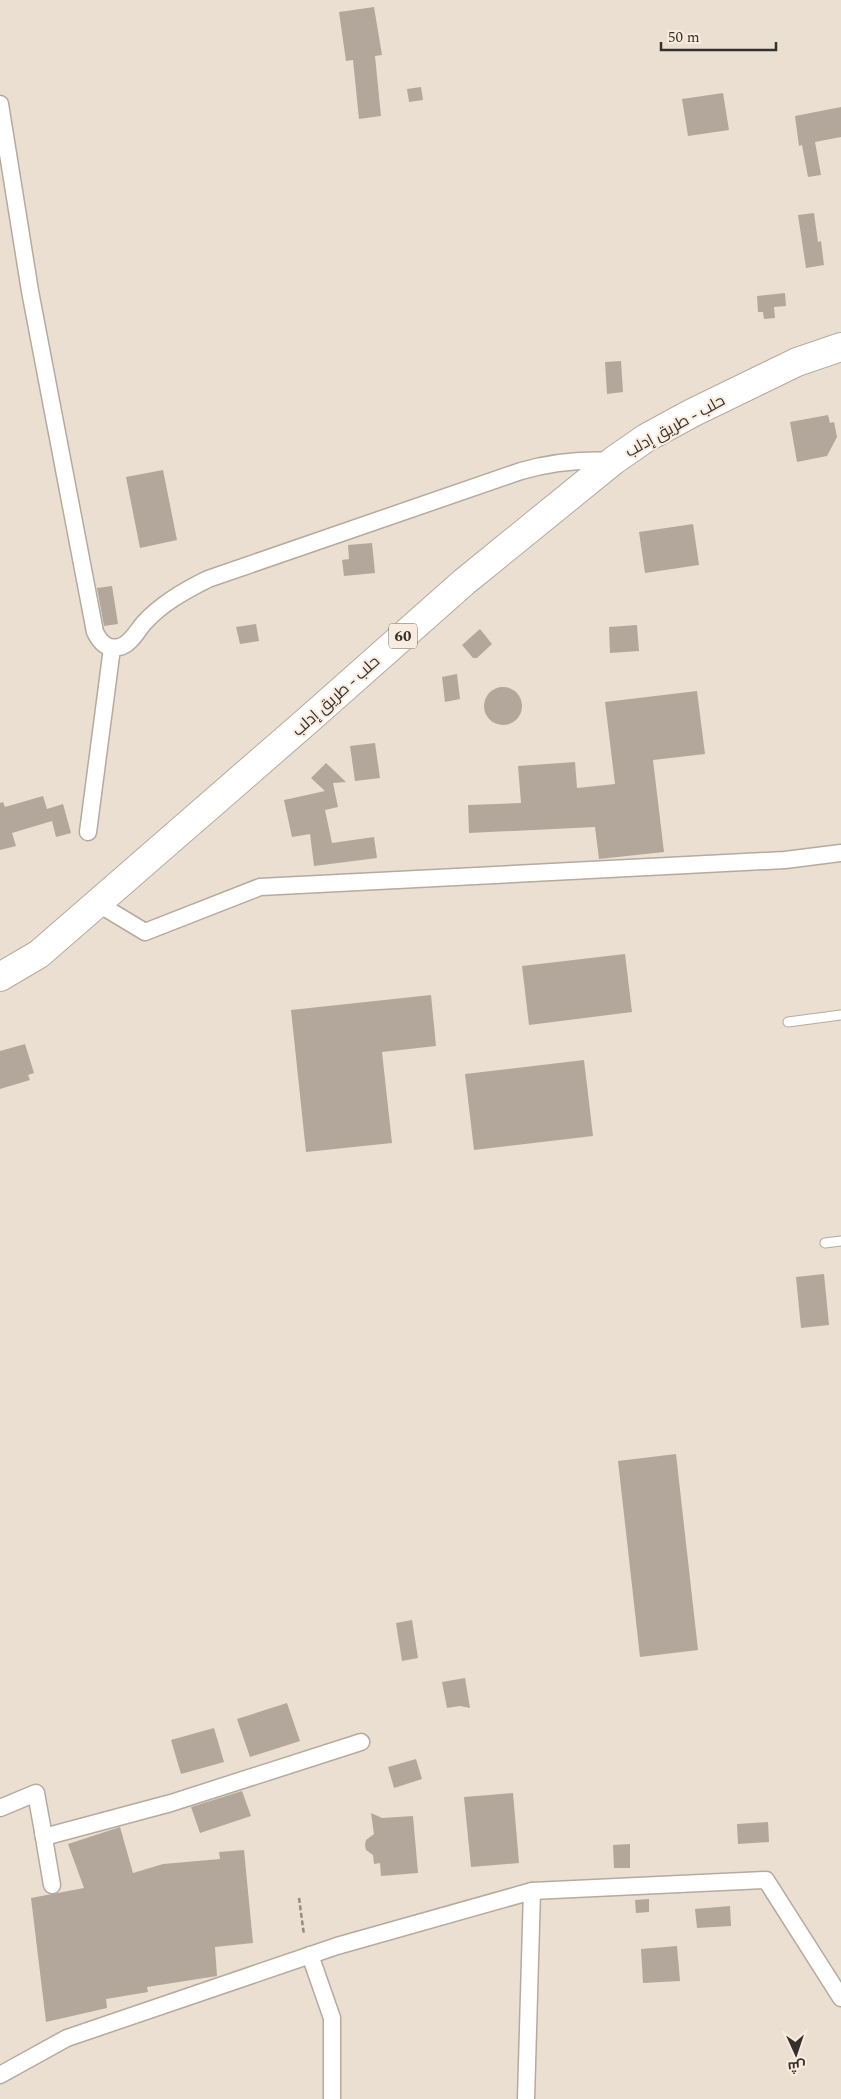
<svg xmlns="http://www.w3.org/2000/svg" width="841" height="2099" font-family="Spectral,Cairo,serif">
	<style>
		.building { fill: #b3a79b }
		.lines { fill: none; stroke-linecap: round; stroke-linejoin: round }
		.service-casing { stroke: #b6aa9d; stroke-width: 11 }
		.minor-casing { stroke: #b6aa9d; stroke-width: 19 }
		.trunk-casing { stroke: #b6aa9d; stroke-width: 30 }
		.path { stroke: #948c82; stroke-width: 2.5; stroke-dasharray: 5 2.5; stroke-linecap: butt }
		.service { stroke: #fff; stroke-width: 9 }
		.minor { stroke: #fff; stroke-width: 16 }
		.trunk { stroke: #fff; stroke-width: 28 }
		.labels { text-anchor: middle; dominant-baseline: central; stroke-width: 4; stroke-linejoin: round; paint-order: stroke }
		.shield { fill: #f9ecdf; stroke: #706861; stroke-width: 1 }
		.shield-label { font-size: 15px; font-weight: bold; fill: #35302b }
		.street-label { font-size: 16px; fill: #35302b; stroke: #f9ecdf }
	</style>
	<rect width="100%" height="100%" fill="#ebdfd2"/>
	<g class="building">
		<path d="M374,7L382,55L375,56L381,116L359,119L353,60L346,61L339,12Z"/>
		<path d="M421,87L423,100L409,102L407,89Z"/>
		<path d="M723,93L729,130L688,136L682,99Z"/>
		<path d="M841,107V137L815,142L821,175L808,177L802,145L799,146L795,116Z"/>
		<path d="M814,213L818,242L821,241L824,265L806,268L798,215Z"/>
		<path d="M785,293L786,306L774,307L775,318L764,319L763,312H758L757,296Z"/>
		<path d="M621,361L623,392L607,394L605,362Z"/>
		<path d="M828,415L830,423L834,422L837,437L827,456L797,462L790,422Z"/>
		<path d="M163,470L177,540L140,548L126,477Z"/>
		<path d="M693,524L699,565L645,573L639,532Z"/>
		<path d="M372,543L375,573L344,576L342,560L349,559L348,545Z"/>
		<path d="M112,586L118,624L104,626L97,588Z"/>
		<path d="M256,624L259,641L240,644L236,627Z"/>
		<path d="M637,625L639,651L610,653L609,627Z"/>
		<path d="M480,629L492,644L477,658H473L462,645Z"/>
		<path d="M457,674L460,699L445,702L442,677Z"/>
		<circle cx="503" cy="706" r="19"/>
		<path d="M697,691L705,754L653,760L664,852L599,859L595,827L469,833L468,805L521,803L518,766L575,762L577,788L615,784L605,702Z"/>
		<path d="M375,743L380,778L355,781L350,746Z"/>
		<path d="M326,763L346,782L333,783L338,807L325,810L332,843L374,837L377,858L314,866L310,834L292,837L284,800L325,791L311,778Z"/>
		<path d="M43,796L47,809L63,804L71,833L56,837L52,821L12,833L16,846L0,850V803L3,802L5,807Z"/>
		<path d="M625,954L632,1012L529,1025L522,966Z"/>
		<path d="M431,995L436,1046L382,1052L392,1143L306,1152L291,1010Z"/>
		<path d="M25,1044L34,1073L28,1075L30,1080L0,1089V1051Z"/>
		<path d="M584,1060L593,1136L474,1150L465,1074Z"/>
		<path d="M824,1274L829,1325L801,1328L796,1277Z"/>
		<path d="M676,1454L698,1650L640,1657L618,1461Z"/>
		<path d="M412,1620L418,1658L402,1661L396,1623Z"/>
		<path d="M465,1678L470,1708L460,1706L447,1708L442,1682Z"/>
		<path d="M287,1703L300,1741L250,1757L237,1719Z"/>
		<path d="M214,1728L224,1762L181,1774L171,1740Z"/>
		<path d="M416,1759L422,1779L394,1788L388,1767Z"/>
		<path d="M242,1791L251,1816L200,1833L191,1807Z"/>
		<path d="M513,1793L519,1863L471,1867L464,1797Z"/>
		<path d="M371,1813L382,1818L413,1816L418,1873L381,1876L380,1863L374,1864L373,1855L366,1850L365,1845L366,1840L374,1834Z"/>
		<path d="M768,1822L769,1842L738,1844L737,1824Z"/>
		<path d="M120,1827L133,1873L163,1864L220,1859L219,1852L244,1850L253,1943L215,1947L217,1976L147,1987L148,1992L106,1999L107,2008L46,2022L31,1898L84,1888L68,1844Z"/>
		<path d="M630,1844V1868H614L613,1845Z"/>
		<path d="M649,1899V1912L636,1913L635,1900Z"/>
		<path d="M730,1906L731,1926L697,1928L695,1909Z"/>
		<path d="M677,1946L680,1981L643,1983L641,1949Z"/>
	</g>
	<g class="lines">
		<g class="service-casing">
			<g id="service">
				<path d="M788,1022L841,1015"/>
				<path d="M825,1243L841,1241"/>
			</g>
		</g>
		<g class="minor-casing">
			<g id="minor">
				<path d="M0,104L30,291L95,632C100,642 107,650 119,647C130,645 137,631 144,623C161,604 184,591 208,579L521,471C552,462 581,459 613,461"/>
				<path d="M88,832L112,648"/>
				<path d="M97,903L145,932L260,887L785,860L841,853"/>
				<path d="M0,1808L36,1793L44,1837L171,1803L361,1742"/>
				<path d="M43,1832L52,1885"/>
				<path d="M310,1955L332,2018V2099"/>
				<path d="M0,2075L67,2038L337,1946L532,1891L766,1880L841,1998"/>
				<path d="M526,2099L532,1891"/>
			</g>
		</g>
		<g class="trunk-casing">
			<path id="trunk" d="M0,977L39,954L307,721L464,582L613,461L646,438L692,413L797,362L841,347"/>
		</g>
		<path class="path" d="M299,1898L304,1935"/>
		<use href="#service" class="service"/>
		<use href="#minor" class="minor"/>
		<use href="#trunk" class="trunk"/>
	</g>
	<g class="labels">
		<rect class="shield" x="389" y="623.5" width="28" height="25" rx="4"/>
		<g class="shield-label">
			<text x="403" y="636">60</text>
		</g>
		<g class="street-label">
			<text transform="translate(675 426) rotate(-29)">حلب - طريق إدلب</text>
			<text transform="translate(336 696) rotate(-42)">حلب - طريق إدلب</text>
		</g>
	</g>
	<g transform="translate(796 2054) rotate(177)" stroke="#f9ecdf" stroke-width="4" paint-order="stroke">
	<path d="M0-4L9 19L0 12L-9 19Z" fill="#35302b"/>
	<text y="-8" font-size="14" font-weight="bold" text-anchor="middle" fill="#35302b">ش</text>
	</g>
	<path d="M661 42v8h115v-8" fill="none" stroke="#35302b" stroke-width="2.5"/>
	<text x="668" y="42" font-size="15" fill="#35302b" stroke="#f9ecdf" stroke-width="4" paint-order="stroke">50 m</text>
</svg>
